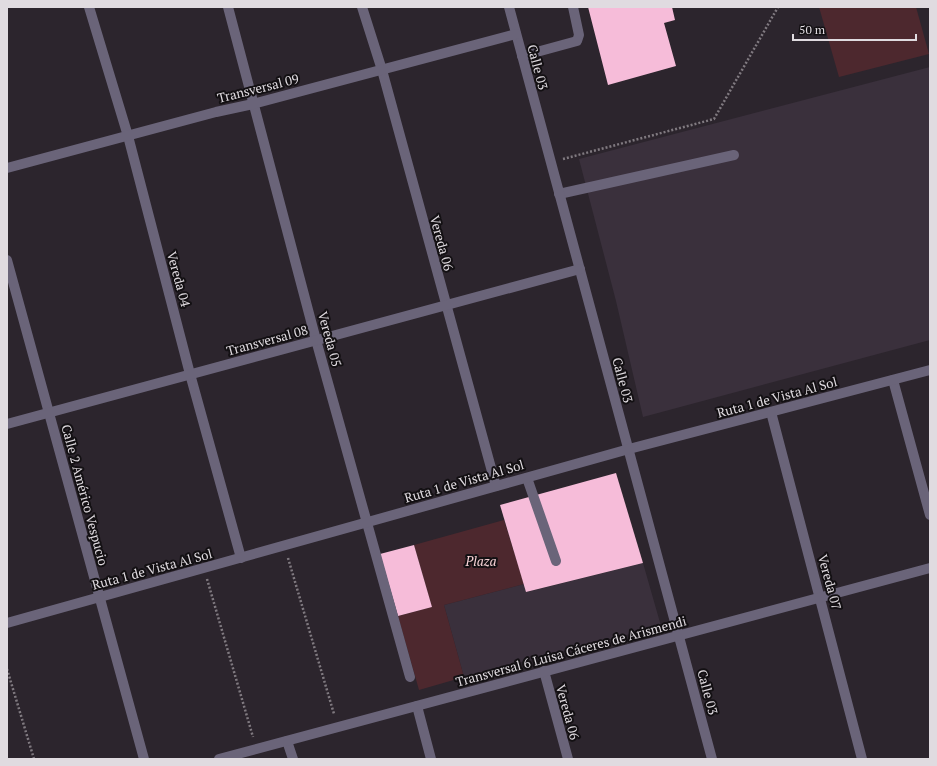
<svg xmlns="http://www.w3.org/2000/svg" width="937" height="766" font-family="'PT Serif',serif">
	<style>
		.built { fill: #3a303c }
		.green { fill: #4d282e }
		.building { fill: #f6bcd9 }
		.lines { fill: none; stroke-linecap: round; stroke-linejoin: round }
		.path { stroke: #807a80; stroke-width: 2.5; stroke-dasharray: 2 2; stroke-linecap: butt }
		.service { stroke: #6a6479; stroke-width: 10 }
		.minor { stroke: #6a6479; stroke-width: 10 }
		.tertiary { stroke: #6a6479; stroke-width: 10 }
		.labels { text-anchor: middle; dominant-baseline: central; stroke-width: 4; stroke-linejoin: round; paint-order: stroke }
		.street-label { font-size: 13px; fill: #e0dbe0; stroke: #131013 }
		.park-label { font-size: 13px; font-style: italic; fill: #f8d2d6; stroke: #131013 }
	</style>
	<rect width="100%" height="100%" fill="#2c252d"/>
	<g class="built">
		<path d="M930,67V340L643,417L616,301L579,159Z"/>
		<path d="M643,563L661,626L464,677L444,605L524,584L527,592Z"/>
	</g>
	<g class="green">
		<path d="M819,7H916L929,54L839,77Z"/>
		<path d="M504,520L524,584L444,605L464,677L419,690L398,616L432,607L414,545Z"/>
	</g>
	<g class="building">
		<path d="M588,7H672L675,20L664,23L676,66L608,85Z"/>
		<path d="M616,473L643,563L526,592L500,505Z"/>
		<path d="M414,545L432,607L398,616L380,554Z"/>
	</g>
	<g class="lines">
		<g class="path">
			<path d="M563,159L714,119L778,7"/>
			<path d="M288,558L334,714"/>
			<path d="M207,579L253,737"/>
			<path d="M7,669L34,759"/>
		</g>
		<g class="service">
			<path d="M522,56L577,41L579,35L573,7"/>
			<path d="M559,194L734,155"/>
			<path d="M527,478L556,561"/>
		</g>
		<g class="minor">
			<path d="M89,7L128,136L190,374L241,558"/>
			<path d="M228,7L316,340L410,677"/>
			<path d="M362,7L382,70L496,486"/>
			<path d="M509,7L712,759"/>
			<path d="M7,168L216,112L253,104L516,34"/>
			<path d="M7,260L144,759"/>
			<path d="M893,380L930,515"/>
			<path d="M771,412L862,759"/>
			<path d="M7,424L580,269"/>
			<path d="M544,671L568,759"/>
			<path d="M417,706L431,759"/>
			<path d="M287,741L293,759"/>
			<path d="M219,759L930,568"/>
		</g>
		<path class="tertiary" d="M7,623L629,449L930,370"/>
	</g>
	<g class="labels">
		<g class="street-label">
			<text transform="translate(538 67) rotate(75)">Calle 03</text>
			<text transform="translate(258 88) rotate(-14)">Transversal 09</text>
			<text transform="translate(442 243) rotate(75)">Vereda 06</text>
			<text transform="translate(179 279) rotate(75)">Vereda 04</text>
			<text transform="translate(330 339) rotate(75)">Vereda 05</text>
			<text transform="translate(267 340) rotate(-15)">Transversal 08</text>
			<text transform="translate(623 380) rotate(75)">Calle 03</text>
			<text transform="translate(777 397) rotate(-15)">Ruta 1 de Vista Al Sol</text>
			<text transform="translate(464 481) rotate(-16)">Ruta 1 de Vista Al Sol</text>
			<text transform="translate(85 495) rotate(75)">Calle 2 Américo Vespucio</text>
			<text transform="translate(152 569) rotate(-15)">Ruta 1 de Vista Al Sol</text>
			<text transform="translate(830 582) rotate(75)">Vereda 07</text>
			<text transform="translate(571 651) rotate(-15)">Transversal 6 Luisa Cáceres de Arismendi</text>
			<text transform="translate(708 692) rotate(75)">Calle 03</text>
			<text transform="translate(568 712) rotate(75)">Vereda 06</text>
		</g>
		<g class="park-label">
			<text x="481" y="561">Plaza</text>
		</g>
	</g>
	<rect width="937" height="766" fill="none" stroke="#e0dbe0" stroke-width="16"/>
	<path d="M793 34v6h123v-6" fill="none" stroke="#e0dbe0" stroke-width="2"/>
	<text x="799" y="34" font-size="12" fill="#e0dbe0" stroke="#131013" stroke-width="3" paint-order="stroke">50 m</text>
</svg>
